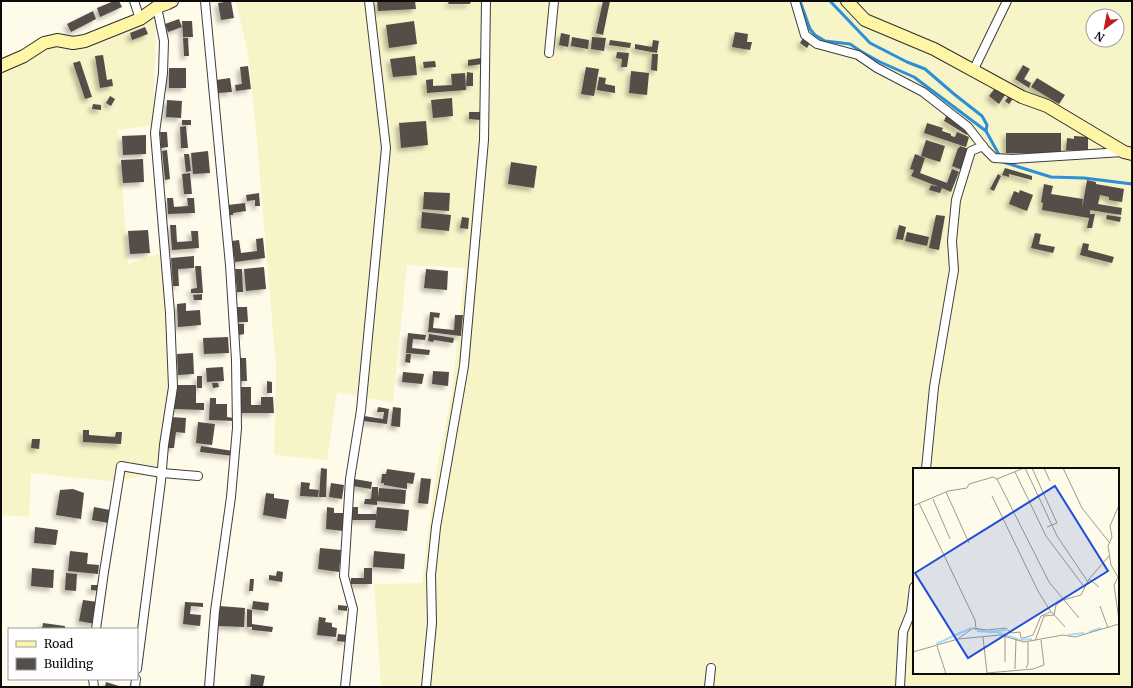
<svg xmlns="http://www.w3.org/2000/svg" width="1133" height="688" font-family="Merriweather,serif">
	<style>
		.farmland { fill: #f7f4c8; fill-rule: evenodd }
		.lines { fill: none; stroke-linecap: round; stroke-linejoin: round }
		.stream { stroke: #2c90d7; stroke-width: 3 }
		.building { fill: #554d47; filter: url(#shadow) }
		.street-casing { stroke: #3e3e3e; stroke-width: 10 }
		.secondary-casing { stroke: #2d2d2d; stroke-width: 14 }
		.street { stroke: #fff; stroke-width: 8 }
		.secondary { stroke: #fff6a5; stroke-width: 12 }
		.inset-river { fill: none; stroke: #aadbfb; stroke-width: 2 }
		.inset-road { fill: none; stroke: #9d9b91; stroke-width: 1 }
		.view { fill: #1d4ed8; fill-opacity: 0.15; stroke: #1d4ed8; stroke-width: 2 }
		.inset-edge { fill: none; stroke: #0b0b0b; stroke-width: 2 }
	</style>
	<defs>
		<filter id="shadow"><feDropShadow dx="-3.5" dy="3.5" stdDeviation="2" flood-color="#0004"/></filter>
	</defs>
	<rect width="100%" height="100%" fill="#fffbea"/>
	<g class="farmland">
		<path d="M236,1H1132V687H381L374,584L422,583L436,472L452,392L465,268L407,265L393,403L337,392L327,460L274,455L276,368L256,130L248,54ZM1093,16H1117V40H1093ZM914,469H1118V673H914Z"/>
		<path d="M157,7L153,125L118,130L128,264L164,252L170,379L164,469L117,482L31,473L29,517L1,515V66L44,43H73Z"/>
	</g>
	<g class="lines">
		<g class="stream">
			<path d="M800,1L810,29L815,35L825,41L850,44L862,52L880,62L914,77L986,131L1003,162L1051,177L1084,178L1132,184"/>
			<path d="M830,1L870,43L907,62L925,69L954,94L982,116L987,125L986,131"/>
		</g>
	</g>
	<g class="building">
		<path d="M114,1H119L122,7L100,17L97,8Z"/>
		<path d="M231,1L234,18L221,20L218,3Z"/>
		<path d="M377,1H415L416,9L378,11Z"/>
		<path d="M449,1H471L470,4H448Z"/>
		<path d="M603,1H610L603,35L596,33Z"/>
		<path d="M93,11L96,19L71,32L67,24Z"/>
		<path d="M179,19L182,27L168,32L165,24Z"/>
		<path d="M182,21H192L193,37H183Z"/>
		<path d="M414,21L417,44L389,48L386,25Z"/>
		<path d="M145,27L148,34L132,40L130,33Z"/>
		<path d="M735,32L748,34L747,42H752L750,50L732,47Z"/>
		<path d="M561,33L570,35L568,47L559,45Z"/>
		<path d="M572,37L589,40L588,49L571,46Z"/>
		<path d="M592,37L606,38L604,51L591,49Z"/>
		<path d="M183,38H188L189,56H184Z"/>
		<path d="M803,38L810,43L807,48L800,43Z"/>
		<path d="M610,40L631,43L630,48L609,45Z"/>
		<path d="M653,40L659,41L657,53L635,49V44L652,47Z"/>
		<path d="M617,52L629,53L627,67H621L622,59L616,58Z"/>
		<path d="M652,54H658L657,71L651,70Z"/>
		<path d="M103,55L107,80L112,79L113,86L100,88L95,56Z"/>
		<path d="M415,56L417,75L393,77L390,59Z"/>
		<path d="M481,58L482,64L468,66V60Z"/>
		<path d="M80,61L92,97L85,99L73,63Z"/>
		<path d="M435,61L436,67L424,68L423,62Z"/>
		<path d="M1023,65L1030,69L1024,79L1031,83L1029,88L1015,79Z"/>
		<path d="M248,66L251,89L236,91L235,85L242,84L240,67Z"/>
		<path d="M586,67L599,69L594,96L581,94Z"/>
		<rect x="169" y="68" width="17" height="20"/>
		<path d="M631,71L649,73L647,95L629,93Z"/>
		<path d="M467,72L473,73V86H466Z"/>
		<path d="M465,73L466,90L427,93L426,80L433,79V86L452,85L451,74Z"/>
		<path d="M599,77L606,78L605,84L615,86V93L597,90Z"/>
		<path d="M230,78L232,92L217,93L216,80Z"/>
		<path d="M1037,78L1065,95L1059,104L1031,87Z"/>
		<path d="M995,88L1005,95L999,104L989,96Z"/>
		<path d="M1011,93L1015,96L1009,104L1005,101Z"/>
		<path d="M110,96L115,99L111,106L106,103Z"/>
		<path d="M452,98L453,116L433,118L431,100Z"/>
		<path d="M167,100L182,101L181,118L166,117Z"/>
		<path d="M93,104L101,105V110L92,109Z"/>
		<path d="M469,112H481V120L469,119Z"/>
		<path d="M946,116L970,131L967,135L944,121Z"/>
		<rect x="182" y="120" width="9" height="5"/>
		<path d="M426,121L428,145L401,148L399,123Z"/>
		<path d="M927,123L943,128L942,131L951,134V136L955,137L957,132L969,137L966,147L924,133Z"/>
		<path d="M186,126L188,148H181L180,127Z"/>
		<path d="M160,132H167L168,147L161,148Z"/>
		<rect x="1006" y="133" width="55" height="20"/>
		<path d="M146,135V154L123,155L122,136Z"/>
		<path d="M1074,136L1088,137V151L1066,150L1067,138L1074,139Z"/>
		<path d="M926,140L945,146L940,162L921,156Z"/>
		<path d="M960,146L969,149L962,170L952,166L958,148H959Z"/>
		<path d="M167,150L170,179L165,180L162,151Z"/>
		<path d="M208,151L210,173L193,174L191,153Z"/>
		<path d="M184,154H189L191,171L186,172Z"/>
		<path d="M915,154L925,158L920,173L947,183L952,169L959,172L951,192L942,188L940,193L929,190L931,185L939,187L911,176L914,170L910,169Z"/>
		<path d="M143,159L144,182L123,183L121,160Z"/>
		<path d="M511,162L537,166L534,188L508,184Z"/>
		<path d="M1005,168L1032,176V180L1009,174V177L1002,175Z"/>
		<path d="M190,173L192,194H184L182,174Z"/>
		<path d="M998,174L1001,176L994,191L990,189Z"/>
		<path d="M1087,180L1096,182V184L1124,189L1122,202L1109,200V197L1100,195L1098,204L1122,208L1121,215L1090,210V214H1095L1092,228H1087L1089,218L1042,210L1043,203L1041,202L1044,184L1053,186L1051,194L1083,199L1082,209Z"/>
		<path d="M1020,190L1033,195L1027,211L1009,204L1014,191L1019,193Z"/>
		<path d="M424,192L450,193L449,211L423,209Z"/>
		<path d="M259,193L260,206H255V200L247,201L246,195Z"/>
		<path d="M167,198H173L174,207L188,206L187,198H194L195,213L168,214Z"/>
		<path d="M245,203L246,211L233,213V215H230L228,205Z"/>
		<path d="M422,212L451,215L449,231L421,228Z"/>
		<path d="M936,215L945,216L939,250L929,248Z"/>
		<path d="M1107,215L1121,217L1120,222L1106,219Z"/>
		<path d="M462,217L469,218L468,229L460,228Z"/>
		<path d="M170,225H176L177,242L192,241L191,231H198L199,248L172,250Z"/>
		<path d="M899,225L906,227L903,240L896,239Z"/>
		<path d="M148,230L150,253L130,254L128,231Z"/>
		<path d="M907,232L929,237L927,246L905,241Z"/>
		<path d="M1035,233L1041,234L1039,244L1055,247L1053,253L1031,248Z"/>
		<path d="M263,238L265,258L235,262L232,241L239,240L241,253L257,251L256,239Z"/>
		<path d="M1083,243L1089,244L1088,250L1114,257L1112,263L1080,255Z"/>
		<path d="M194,256V268L178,269L179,286H173L171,258Z"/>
		<path d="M195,266H201L203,293H191V289L197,288Z"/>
		<path d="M264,267L266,289L246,291L244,269Z"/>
		<path d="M235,269H242L243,292H237Z"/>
		<path d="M426,269L448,271L447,290L424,288Z"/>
		<path d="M202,294V300H194L193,295Z"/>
		<path d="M186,303V311L200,310L201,325L178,327L177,304Z"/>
		<path d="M237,307H247L248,322H238Z"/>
		<path d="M430,312L440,313L439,318L434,317L433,328L454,330L455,315H463L461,336L428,332Z"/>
		<path d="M238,324H244V334L239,335Z"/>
		<path d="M408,333L426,335L425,340L413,339L412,348L430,350L429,355L406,353Z"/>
		<path d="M429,334L454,338L453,343L434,340L433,342L428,341Z"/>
		<path d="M228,337L229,353L204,354L203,338Z"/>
		<path d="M193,353L194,374L178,375L177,354Z"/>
		<path d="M406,354H411L410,363L405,362Z"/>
		<path d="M239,358H246L247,381H240Z"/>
		<path d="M223,367L224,381L207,382L206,368Z"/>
		<path d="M433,371L449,372L448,386L432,384Z"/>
		<path d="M403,372L424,374L422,384L402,382Z"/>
		<rect x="197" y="376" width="5" height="12"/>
		<path d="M267,381L272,382V393H267Z"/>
		<path d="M212,383H218L219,387L213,388Z"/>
		<path d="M174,385H196V403H204V410L173,409Z"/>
		<path d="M240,387H251V405H261V397H273L274,413H241Z"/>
		<path d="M210,398H216V404H227V417L234,418V421L209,420Z"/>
		<path d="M378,407L389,409L387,424L363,421L364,416L383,419L384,412H377Z"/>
		<path d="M393,407L401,408L400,427L391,426Z"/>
		<path d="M171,417L186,418L185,433L176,432L174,448H168Z"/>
		<path d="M198,422L215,424L212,445L196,443Z"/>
		<path d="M83,430H89V435L115,437L116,432H122L121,444L83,442Z"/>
		<path d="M32,439H40L39,449L31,448Z"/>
		<path d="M201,446L233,451V456L200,452Z"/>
		<path d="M321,468L327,469L326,497H319Z"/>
		<path d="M387,469L415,473L413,484L407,483V489L384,485V483H381L382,474H386Z"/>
		<path d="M421,478L431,479L428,504L418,503Z"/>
		<path d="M354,479L372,482L371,489L353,486Z"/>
		<path d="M301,482L310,483L309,489L319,490L318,497L300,496Z"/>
		<path d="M331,483L344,485L342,499L329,497Z"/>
		<path d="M372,487H378V498L379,488L406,490L405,504L377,501V505L364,504L365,499H371Z"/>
		<path d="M73,489L84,493L81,519L56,515L60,490Z"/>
		<path d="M266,493L274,494V498L289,500L286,519L263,515Z"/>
		<path d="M94,507L110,510L108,523L92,520Z"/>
		<path d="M327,507L334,508V513H344L343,531L326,529Z"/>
		<path d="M351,507H358V514H376V520H351Z"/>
		<path d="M377,507L409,510L407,531L375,528Z"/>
		<path d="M35,527L58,530L56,545L34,543Z"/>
		<path d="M320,548L341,550L339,572L318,569Z"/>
		<path d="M70,551L88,553L87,564L99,565L98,574L68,571Z"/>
		<path d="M374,551L405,554L404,569L373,567Z"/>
		<path d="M32,568L54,570L53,588L31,586Z"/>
		<path d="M364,568H372V584H351V578H364Z"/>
		<path d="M277,571L283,572L282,582L269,580V575L276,576Z"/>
		<path d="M66,573L77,574L76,591L65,590Z"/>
		<path d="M250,579H254L253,591H249Z"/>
		<path d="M91,585H100L99,591L91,590Z"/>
		<path d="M83,600L98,602L95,624L79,621Z"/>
		<path d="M253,601L269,603L268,611L252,609Z"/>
		<path d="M185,602L203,603V607L191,606L190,614L201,615L200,626L183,624Z"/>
		<path d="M338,605L347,606V611L338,610Z"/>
		<path d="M219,606L245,608L244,627L218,626Z"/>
		<path d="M247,609L252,610V624L273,627L272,632L252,630V627H247Z"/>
		<path d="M319,617L326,618L325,622L332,623V627L337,628L336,637L317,635Z"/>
		<path d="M43,623L65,626V629H42Z"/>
		<path d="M338,634L347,635L346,642L337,641Z"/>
		<path d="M251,674L265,676L263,686H267V687H250Z"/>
		<path d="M106,682L122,687H105Z"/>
	</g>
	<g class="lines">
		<g class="street-casing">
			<g id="street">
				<path d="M134,1L140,19"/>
				<path d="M205,1L230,265L236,360L237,428L231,497L215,611L209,687"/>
				<path d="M795,1L805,35L817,44L858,55L877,68L923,92L968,127L985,149L994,158L1012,159L1123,152"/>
				<path d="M549,53L554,1"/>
				<path d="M973,71L1007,1"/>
				<path d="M926,469L934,387L954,270L952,241L956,200L971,151L983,146"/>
				<path d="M96,629L104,572L121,466L162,473L198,476"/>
				<path d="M137,669L161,481L164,445L173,387L170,313L155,133L163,73L164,41L157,7"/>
				<path d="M93,679L94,687"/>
				<path d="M135,687L136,679"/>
				<path d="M345,687L353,609L344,576L350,479L361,410L386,148L369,1"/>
				<path d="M426,687L432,623L431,575L436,527L464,366L484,140L486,1"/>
				<path d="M709,687L711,668"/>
				<path d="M900,687L903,632L911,612L914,587"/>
			</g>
		</g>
		<g class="secondary-casing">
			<g id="secondary">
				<path d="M847,1L865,20L934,49L1022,97L1047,106L1124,152L1132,154"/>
				<path d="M1,66L24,56L44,43L57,40L73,43L85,41L140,19L157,7L168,3L172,1"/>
			</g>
		</g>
		<use href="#street" class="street"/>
		<use href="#secondary" class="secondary"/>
	</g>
	<g transform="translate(913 468)">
		<rect width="206" height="206" fill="#fffbea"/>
		<path class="inset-river" d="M61,161L76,164L93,162M64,163L84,164L107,172L119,171M176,164L188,160M155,167L171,165M23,176L58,160"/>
		<path class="inset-road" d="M112,0L144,68L175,114M119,0L144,55L134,59M131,0L137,13M150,0L169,40L196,74M102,4L133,68L172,120M84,11L136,114L166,150M33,24L56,75M79,28L125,123L136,141L152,159M20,31L37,71M6,35L62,152L63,160M206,37L197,58L199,69L195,78L198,97L205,109L201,117L206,152M0,38L35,23L54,20L56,16L80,9L84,11L111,0M176,111L186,119M187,138L195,160M70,169L74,205M46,170L60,160L74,162L93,160L98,165L107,164L108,170H111L120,167L128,148L138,144M122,173L131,148L141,147L143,137L150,132L168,127L176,111L196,88M24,178L33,206M0,184L45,171L87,167L111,174L150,167L162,169L206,156M92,194V168M113,200L115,196V174M102,201L103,171M74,205L120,201L131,197L128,172"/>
		<path class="view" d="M142,18L195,103L55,190L2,105Z"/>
		<rect width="206" height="206" class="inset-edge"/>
	</g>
	<rect width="1133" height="688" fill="none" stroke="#0b0b0b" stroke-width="4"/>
	<rect x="8" y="628" width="130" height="52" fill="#ffffff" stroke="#9d9d9d"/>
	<rect x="16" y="641" width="20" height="6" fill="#fff6a5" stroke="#9d9d9d"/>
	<text x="44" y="648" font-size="12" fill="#0b0b0b">Road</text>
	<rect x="16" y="658" width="20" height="12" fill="#554d47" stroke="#9d9d9d"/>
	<text x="44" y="668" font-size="12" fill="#0b0b0b">Building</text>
	<g transform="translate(1105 28) rotate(212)"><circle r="19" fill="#ffffff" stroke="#9d9d9d"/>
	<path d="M0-3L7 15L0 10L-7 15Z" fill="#c51a1f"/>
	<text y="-6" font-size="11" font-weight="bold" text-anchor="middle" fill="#0b0b0b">N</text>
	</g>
</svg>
